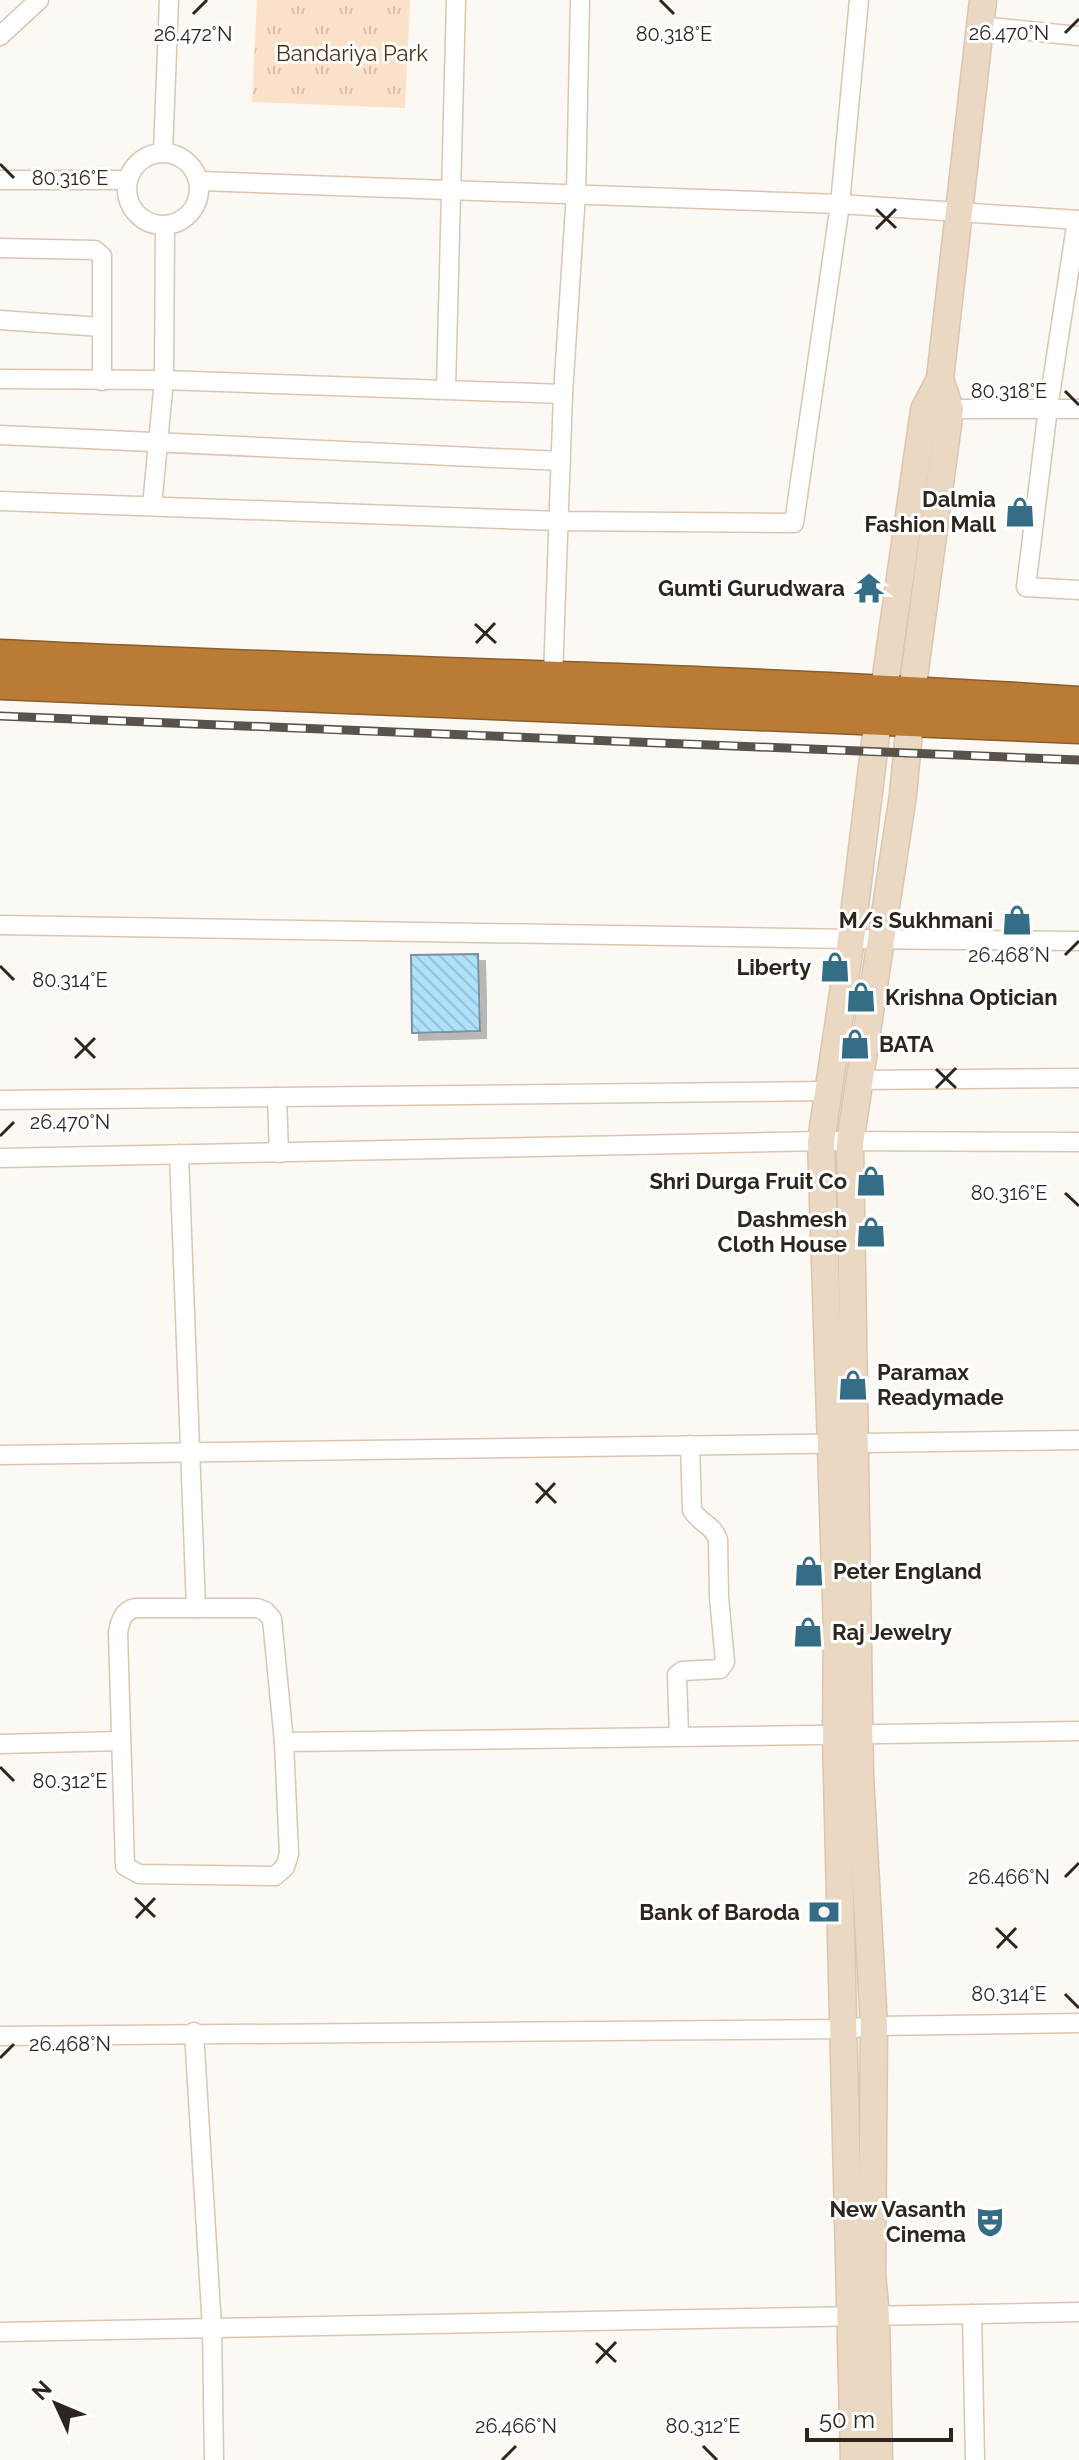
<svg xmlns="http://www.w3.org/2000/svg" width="1079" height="2460" font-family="Raleway,sans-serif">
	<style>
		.grass { fill: url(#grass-tufts) }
		.building { fill: url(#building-back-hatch); stroke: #7792a0; stroke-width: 2; filter: url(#shadow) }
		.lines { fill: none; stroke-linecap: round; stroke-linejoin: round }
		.street-casing { stroke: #dbc5b1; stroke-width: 21 }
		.secondary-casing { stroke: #dbc5b1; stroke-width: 29 }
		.highway-casing { stroke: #895e2d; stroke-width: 35 }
		.street { stroke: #fff; stroke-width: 18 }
		.secondary { stroke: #ead8c2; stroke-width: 26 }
		.highway { stroke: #ba7c35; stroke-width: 32 }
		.rail-casing { stroke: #5a534c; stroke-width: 9 }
		.rail { stroke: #fff; stroke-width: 6; stroke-dasharray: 18; stroke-linecap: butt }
		.ticks { fill: none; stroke: #2e261e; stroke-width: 3 }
		.labels { text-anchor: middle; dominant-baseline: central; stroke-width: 6; stroke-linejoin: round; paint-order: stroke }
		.park-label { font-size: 22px; fill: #4b2d0a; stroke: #fff }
		.poi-label { font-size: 22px; font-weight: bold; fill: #2e261e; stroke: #fff; text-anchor: end }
		.ticks-label { font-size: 20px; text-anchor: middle; fill: #2e261e; stroke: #fff; stroke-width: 6; stroke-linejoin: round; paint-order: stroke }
	</style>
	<defs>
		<pattern id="grass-tufts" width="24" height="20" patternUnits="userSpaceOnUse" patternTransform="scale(2)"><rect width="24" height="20" fill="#fbe1c7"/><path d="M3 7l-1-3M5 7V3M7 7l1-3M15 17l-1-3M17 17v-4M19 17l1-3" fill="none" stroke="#d7c1aa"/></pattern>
		<pattern id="building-back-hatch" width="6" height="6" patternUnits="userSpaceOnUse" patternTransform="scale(2)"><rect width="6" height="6" fill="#b0e1fa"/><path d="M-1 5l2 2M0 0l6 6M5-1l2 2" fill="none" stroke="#98c1d6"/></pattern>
		<filter id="shadow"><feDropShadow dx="7" dy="7" stdDeviation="0" flood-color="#0004"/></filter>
	</defs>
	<rect width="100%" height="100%" fill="#fcf8f4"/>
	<path class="grass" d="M257,0H410L405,108L252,102Z"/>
	<path class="building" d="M478,954L480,1031L412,1033L411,955Z"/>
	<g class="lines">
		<g class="street-casing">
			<g id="street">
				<path d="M980,26L1079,36"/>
				<path d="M0,36L39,0"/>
				<path d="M163,152L169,0"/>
				<circle cx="163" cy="189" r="36"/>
				<path d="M0,180H127"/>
				<path d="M200,181L840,204L1079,220"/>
				<path d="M1077,220L1048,408L1026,587L1079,590"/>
				<path d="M0,248L95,250L102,256V381"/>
				<path d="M0,320L101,327"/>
				<path d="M0,379L164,380L563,394"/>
				<path d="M446,388L456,0"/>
				<path d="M938,409H1079"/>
				<path d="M0,435L561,461"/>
				<path d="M0,501L559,521L794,523L840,204L859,0"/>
				<path d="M152,506L164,380L165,226"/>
				<path d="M553,677L563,394L576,193L580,0"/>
				<path d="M0,925L851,939L1079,941"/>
				<path d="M860,1080L1079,1078"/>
				<path d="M277,1097L279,1153"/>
				<path d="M0,1100L828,1091"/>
				<path d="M179,1154L196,1608"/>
				<path d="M0,1158L821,1141L1079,1142"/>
				<path d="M0,1455L1079,1440"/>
				<path d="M136,1608H257L265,1611L272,1619L284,1742L289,1854L285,1867L275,1876L139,1874L125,1866L118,1633C120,1621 123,1610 136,1608Z"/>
				<path d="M679,1736L677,1675L682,1671L720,1669L725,1662L719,1597L718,1540C714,1525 699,1523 692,1510L690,1445"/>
				<path d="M284,1742C549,1738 814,1737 1079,1731"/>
				<path d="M0,1744L121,1741"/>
				<path d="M194,2032L212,2328L214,2460"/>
				<path d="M0,2036L843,2029L874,2026L1079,2023"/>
				<path d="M972,2314L975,2460"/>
				<path d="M0,2332L1079,2312"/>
			</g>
		</g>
		<g class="secondary-casing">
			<g id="secondary">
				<path d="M884,690L924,410L940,379L983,0"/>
				<path d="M912,692L950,409L940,379"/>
				<path d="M854,2460L836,1736L837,1630L821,1141L851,939L878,718"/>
				<path d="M879,2460L876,2316L872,2273L874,2026L860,1775L850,1143L903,795L910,721"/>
			</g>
		</g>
		<g class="highway-casing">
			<g id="highway">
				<path d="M0,656C360,674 720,679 1079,703"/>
				<path d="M0,683L1079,727"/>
			</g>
		</g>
		<use href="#street" class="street"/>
		<use href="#secondary" class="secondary"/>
		<use href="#highway" class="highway"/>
		<g class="rail-casing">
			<path id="rail" d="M0,716L1079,760"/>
		</g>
		<use href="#rail" class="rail"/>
	</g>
	<path class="ticks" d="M660,0L674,14M193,14L207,0M1065,33L1079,19M0,164L14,178M876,209L896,228M876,229L896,209M1065,391L1079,405M475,624L496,643M476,643L495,623M1065,955L1079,941M0,966L14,980M75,1038L95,1058M75,1058L95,1038M936,1069L956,1088M936,1088L956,1068M0,1136L14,1122M1065,1193L1079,1206M536,1483L556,1503M536,1503L555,1483M0,1767L14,1781M1065,1877L1079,1863M135,1898L155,1917M136,1918L155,1898M996,1928L1017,1948M997,1948L1016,1928M1065,1994L1079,2008M0,2058L14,2044M596,2343L616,2362M596,2363L616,2342M703,2446L717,2460M502,2460L516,2446"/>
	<defs>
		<g id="shop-bare" transform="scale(2.4)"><path d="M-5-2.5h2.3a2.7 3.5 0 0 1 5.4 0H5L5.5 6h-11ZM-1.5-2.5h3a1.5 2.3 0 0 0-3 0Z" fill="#356d87" stroke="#fff" stroke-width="2.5" paint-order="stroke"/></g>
		<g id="temple-bare" transform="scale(2.4)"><path d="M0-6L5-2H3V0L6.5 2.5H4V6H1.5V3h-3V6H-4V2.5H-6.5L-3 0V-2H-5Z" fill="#356d87" stroke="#fff" stroke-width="2.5" paint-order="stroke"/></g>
		<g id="bank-bare" transform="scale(2.4)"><path d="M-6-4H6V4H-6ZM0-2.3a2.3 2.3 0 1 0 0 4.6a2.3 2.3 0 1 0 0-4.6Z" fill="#356d87" stroke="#fff" stroke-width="2.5" paint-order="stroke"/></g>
		<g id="theatre-bare" transform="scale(2.4)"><path d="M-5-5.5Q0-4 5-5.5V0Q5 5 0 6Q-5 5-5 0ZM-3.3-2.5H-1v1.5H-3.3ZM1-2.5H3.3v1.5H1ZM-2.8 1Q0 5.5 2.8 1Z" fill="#356d87" stroke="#fff" stroke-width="2.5" paint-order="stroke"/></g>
	</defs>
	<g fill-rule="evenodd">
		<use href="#shop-bare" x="1020" y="512"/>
		<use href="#temple-bare" x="869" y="588"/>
		<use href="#shop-bare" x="1017" y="920"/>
		<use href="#shop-bare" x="835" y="967"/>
		<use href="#shop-bare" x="861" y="997"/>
		<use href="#shop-bare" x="855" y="1044"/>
		<use href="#shop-bare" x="871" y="1181"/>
		<use href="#shop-bare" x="871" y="1232"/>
		<use href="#shop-bare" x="853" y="1385"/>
		<use href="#shop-bare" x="809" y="1571"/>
		<use href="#shop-bare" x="808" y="1632"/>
		<use href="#bank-bare" x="824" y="1912"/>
		<use href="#theatre-bare" x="990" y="2222"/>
	</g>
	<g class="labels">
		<g class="park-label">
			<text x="352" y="53">Bandariya Park</text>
		</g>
		<g class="poi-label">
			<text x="996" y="499">Dalmia<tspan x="996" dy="25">Fashion Mall</tspan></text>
			<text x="845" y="588">Gumti Gurudwara</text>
			<text x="993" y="920">M/s Sukhmani</text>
			<text x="811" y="967">Liberty</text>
			<text x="885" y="997" text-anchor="start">Krishna Optician</text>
			<text x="879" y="1044" text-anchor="start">BATA</text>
			<text x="847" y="1181">Shri Durga Fruit Co</text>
			<text x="847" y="1219">Dashmesh<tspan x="847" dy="25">Cloth House</tspan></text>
			<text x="877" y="1372" text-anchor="start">Paramax<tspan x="877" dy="25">Readymade</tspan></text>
			<text x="833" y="1571" text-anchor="start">Peter England</text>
			<text x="832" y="1632" text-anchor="start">Raj Jewelry</text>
			<text x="800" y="1912">Bank of Baroda</text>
			<text x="966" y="2209">New Vasanth<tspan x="966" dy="25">Cinema</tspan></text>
		</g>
	</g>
	<g class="ticks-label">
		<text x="1009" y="40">26.470°N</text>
		<text x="674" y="41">80.318°E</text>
		<text x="193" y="41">26.472°N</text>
		<text x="70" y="185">80.316°E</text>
		<text x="1009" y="398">80.318°E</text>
		<text x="1009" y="962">26.468°N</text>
		<text x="70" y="987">80.314°E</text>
		<text x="70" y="1129">26.470°N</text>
		<text x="1009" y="1200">80.316°E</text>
		<text x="70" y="1788">80.312°E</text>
		<text x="1009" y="1884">26.466°N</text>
		<text x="1009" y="2001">80.314°E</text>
		<text x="70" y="2051">26.468°N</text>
		<text x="516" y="2433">26.466°N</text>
		<text x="703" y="2433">80.312°E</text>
	</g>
	<g transform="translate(56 2404) rotate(314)" stroke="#ffffff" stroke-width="6" paint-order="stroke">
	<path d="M0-6L14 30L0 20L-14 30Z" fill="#2e261e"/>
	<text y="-12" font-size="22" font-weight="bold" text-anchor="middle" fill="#2e261e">N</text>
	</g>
	<path d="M807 2428v12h144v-12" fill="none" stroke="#2e261e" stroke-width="4"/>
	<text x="819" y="2428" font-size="24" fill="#2e261e" stroke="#ffffff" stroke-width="6" paint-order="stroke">50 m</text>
</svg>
